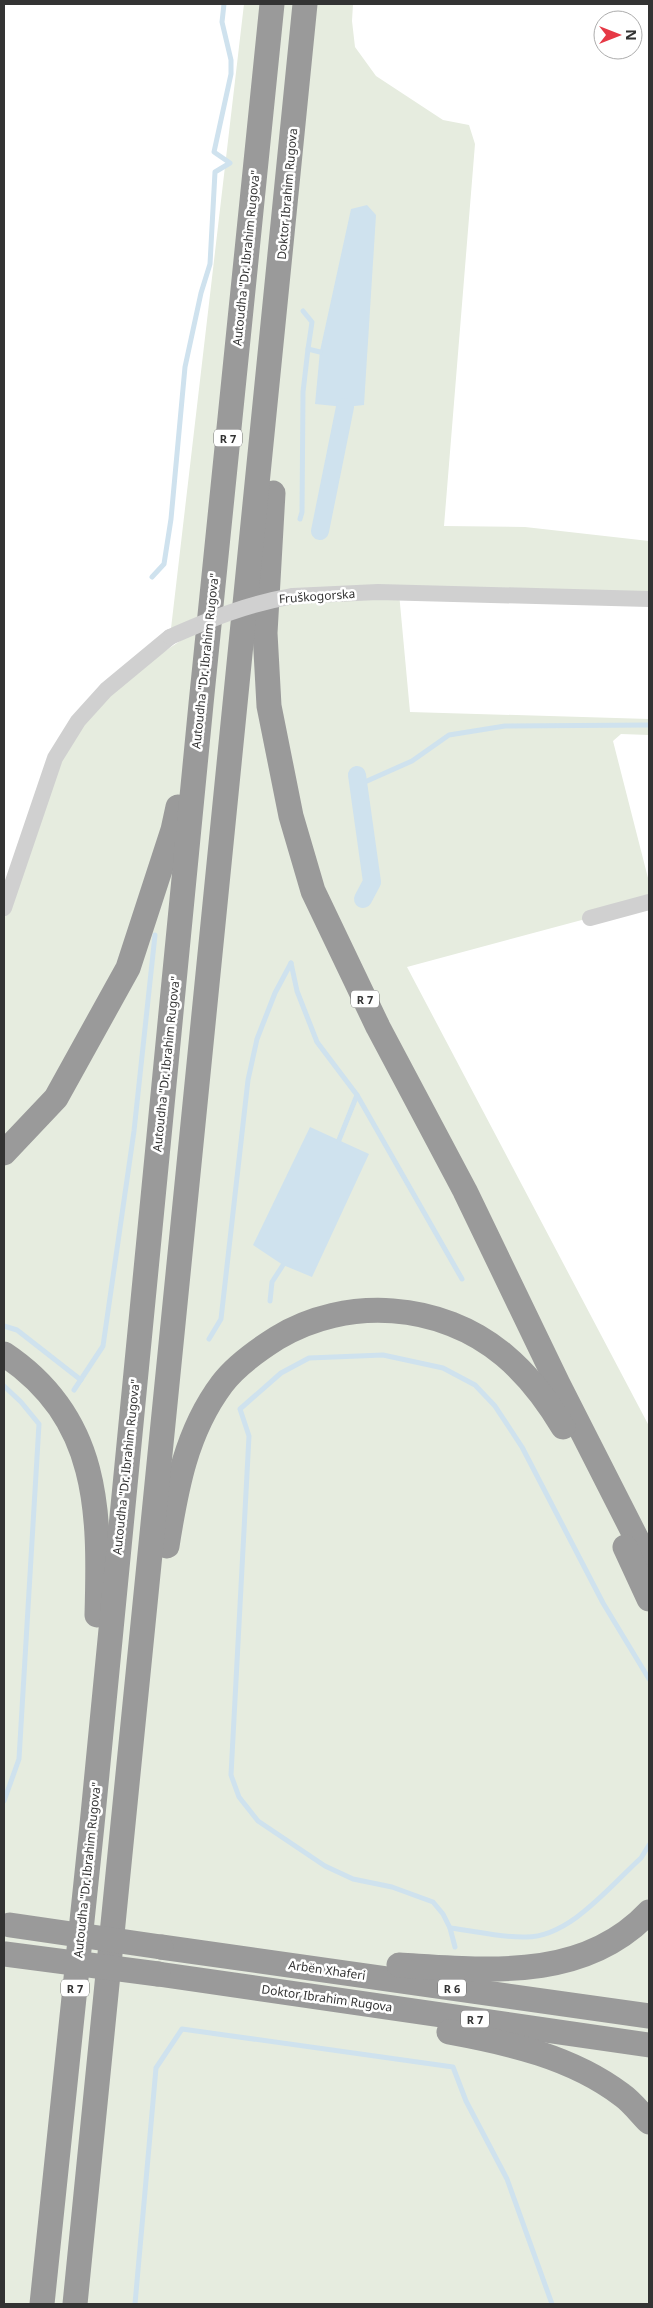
<svg xmlns="http://www.w3.org/2000/svg" width="653" height="2308" font-family="'Noto Sans',sans-serif">
	<style>
		.green { fill: #e6ecdf }
		.water { fill: #cfe2ee }
		.lines { fill: none; stroke-linecap: round; stroke-linejoin: round }
		.stream { stroke: #cfe2ee; stroke-width: 5 }
		.canal { stroke: #cfe2ee; stroke-width: 18 }
		.minor { stroke: #d0d0d0; stroke-width: 16 }
		.highway { stroke: #9a9a9a; stroke-width: 25 }
		.minor-bridge { stroke: #d0d0d0; stroke-width: 16 }
		.highway-bridge { stroke: #9a9a9a; stroke-width: 25 }
		.labels { text-anchor: middle; dominant-baseline: central; stroke-width: 5; stroke-linejoin: round; paint-order: stroke }
		.shield { fill: #fff; stroke: #707070; stroke-width: 1 }
		.shield-label { font-size: 11px; font-weight: bold; fill: #333 }
		.street-label { font-size: 12px; fill: #333; stroke: #fff }
	</style>
	<rect width="100%" height="100%" fill="#fff"/>
	<path class="green" d="M244,4H353L352,21L355,47L376,76L443,120L469,125L475,144L444,526L525,527L649,541V599L399,593L410,712L649,719V735L621,734L613,741L649,882V902L407,967L649,1426V2304H4V908L55,758L106,690L218,616L170,637Z"/>
	<g class="water">
		<path d="M367,205L376,215L364,405L345,407L315,404L320,351L351,209Z"/>
		<path d="M310,1127L369,1154L312,1277L283,1265L253,1245Z"/>
	</g>
	<g class="lines">
		<g class="stream">
			<path d="M303,311L312,322L308,349"/>
			<path d="M300,519L302,512L303,392L308,349L320,352"/>
			<path d="M152,577L164,564L171,519L185,367L201,293L210,264L215,172L230,163L214,152L231,74V60L222,22L224,4"/>
			<path d="M358,785L412,761L449,735L505,726L649,725"/>
			<path d="M291,963L297,991L317,1042L357,1095L339,1140"/>
			<path d="M357,1095L462,1279"/>
			<path d="M270,1301L272,1282L283,1265"/>
			<path d="M4,1326L17,1330L81,1380"/>
			<path d="M209,1339L221,1319L248,1080L257,1039L275,993L291,963"/>
			<path d="M4,1386L21,1402L39,1424L19,1759L4,1801"/>
			<path d="M74,1390L103,1346L134,1131L155,935"/>
			<path d="M450,1928C475,1931 502,1938 526,1937C570,1937 610,1886 641,1858L649,1845"/>
			<path d="M455,1947L450,1928L443,1914L433,1902L392,1887L353,1879L325,1866L258,1821L239,1797L231,1775L249,1436L240,1409L281,1373L309,1358L383,1355L443,1368L475,1385L495,1406L522,1447L603,1603L649,1679"/>
			<path d="M135,2304L156,2068L182,2029L453,2067L466,2101L507,2179L552,2304"/>
		</g>
		<g class="canal">
			<path d="M320,531L345,407"/>
			<path d="M357,775L372,882L363,899"/>
		</g>
		<g class="minor">
			<path d="M293,596L378,592L649,599"/>
			<path d="M4,908L55,758L78,721L106,690L170,637"/>
			<path d="M590,918L649,902"/>
		</g>
		<g class="highway">
			<path d="M273,493L265,633L269,706L291,816L313,891L378,1027L465,1191L558,1384L649,1563"/>
			<path d="M4,1153L56,1098L128,968L173,830L178,807"/>
			<path d="M4,1354C100,1418 100,1511 97,1615"/>
			<path d="M167,1546C176,1489 186,1432 222,1384C236,1365 258,1350 277,1338C346,1296 441,1302 504,1355C528,1375 547,1400 563,1427"/>
			<path d="M625,1547L649,1599"/>
			<path d="M161,1947L649,2016"/>
			<path d="M399,1965C486,1970 583,1982 649,1912"/>
			<path d="M158,1974L649,2045"/>
			<path d="M449,2032C509,2043 572,2057 622,2095C632,2102 640,2113 649,2122"/>
			<path d="M42,2304L92,1825L201,704L272,4"/>
			<path d="M75,2304L305,4"/>
		</g>
		<path class="minor-bridge" d="M170,637C213,618 247,604 293,596"/>
		<g class="highway-bridge">
			<path d="M10,1925L161,1947"/>
			<path d="M5,1954L158,1974"/>
		</g>
	</g>
	<g class="labels">
		<g class="shield">
			<rect x="214" y="429.5" width="28" height="17" rx="4"/>
			<rect x="351" y="990.5" width="28" height="17" rx="4"/>
			<rect x="61" y="1979.5" width="28" height="17" rx="4"/>
			<rect x="438" y="1979.5" width="28" height="17" rx="4"/>
			<rect x="461" y="2010.5" width="28" height="17" rx="4"/>
		</g>
		<g class="shield-label">
			<text x="228" y="438">R 7</text>
			<text x="365" y="999">R 7</text>
			<text x="75" y="1988">R 7</text>
			<text x="452" y="1988">R 6</text>
			<text x="475" y="2019">R 7</text>
		</g>
		<g class="street-label">
			<text transform="translate(287 194) rotate(-85)">Doktor Ibrahim Rugova</text>
			<text transform="translate(246 258) rotate(-84)">Autoudha "Dr. Ibrahim Rugova"</text>
			<text transform="translate(317 596) rotate(-4)">Fruškogorska</text>
			<text transform="translate(205 661) rotate(-84)">Autoudha "Dr. Ibrahim Rugova"</text>
			<text transform="translate(166 1064) rotate(-84)">Autoudha "Dr. Ibrahim Rugova"</text>
			<text transform="translate(126 1467) rotate(-84)">Autoudha "Dr. Ibrahim Rugova"</text>
			<text transform="translate(87 1870) rotate(-84)">Autoudha "Dr. Ibrahim Rugova"</text>
			<text transform="translate(327 1970) rotate(8)">Arbën Xhaferi</text>
			<text transform="translate(327 1998) rotate(8)">Doktor Ibrahim Rugova</text>
		</g>
	</g>
	<rect width="653" height="2308" fill="none" stroke="#333333" stroke-width="10"/>
	<g transform="translate(618 35) rotate(90)"><circle r="24" fill="#ffffff" stroke="#adadad"/>
	<path d="M0-4L9 19L0 12L-9 19Z" fill="#e63946"/>
	<text y="-8" font-size="14" font-weight="bold" text-anchor="middle" fill="#333333">N</text>
	</g>
</svg>
